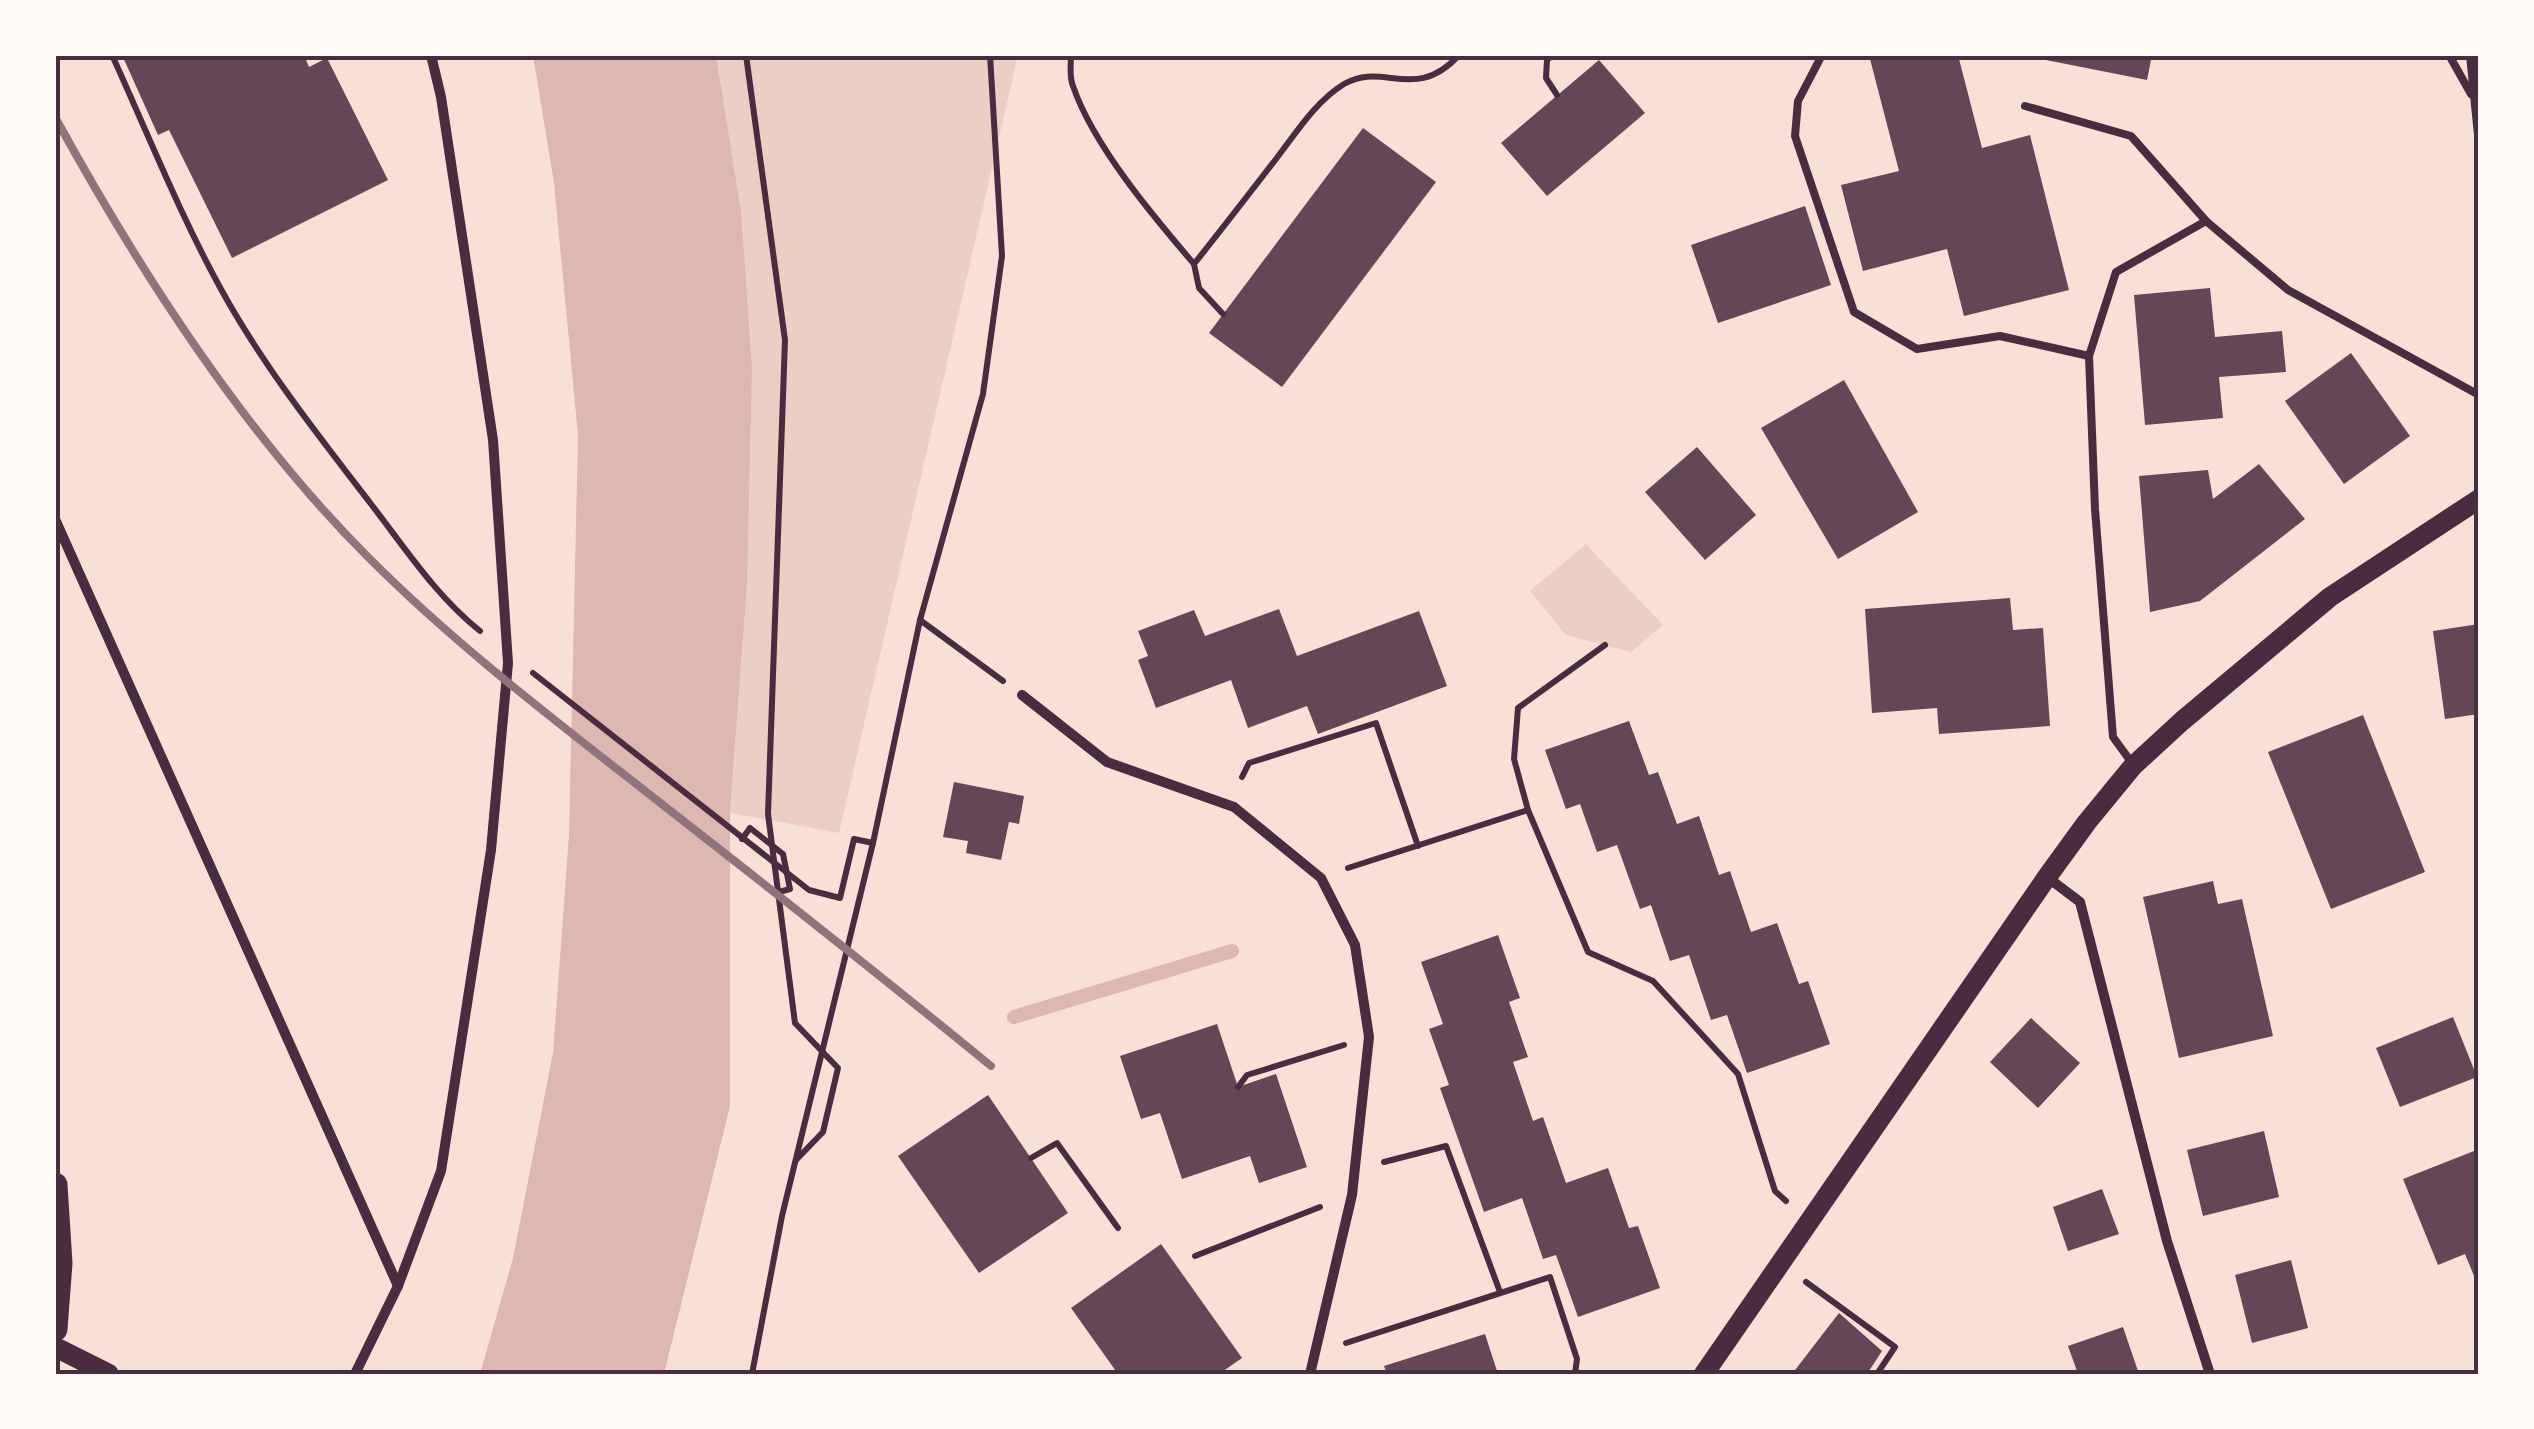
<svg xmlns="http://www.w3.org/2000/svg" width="2534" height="1429" font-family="Quicksand,sans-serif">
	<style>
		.green { fill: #ebcfc5 }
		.water { fill: #dcb8b0 }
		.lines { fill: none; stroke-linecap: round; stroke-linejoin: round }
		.stream { stroke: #dcb8b0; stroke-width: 14 }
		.building { fill: #644757 }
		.path { stroke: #4a2c40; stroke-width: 6 }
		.service { stroke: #4a2c40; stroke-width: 8 }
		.minor { stroke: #4a2c40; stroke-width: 10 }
		.secondary { stroke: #4a2c40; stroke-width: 20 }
		.primary { stroke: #4a2c40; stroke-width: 25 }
		.rail { stroke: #8f747c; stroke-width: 8 }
		.neatline { fill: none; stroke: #4a2c40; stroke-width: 4 }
	</style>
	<rect width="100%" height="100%" fill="#f7e1d7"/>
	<g class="green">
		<path d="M716,55H1018L839,833L730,813L747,584L741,211Z"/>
		<path d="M1586,544L1663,625L1631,652L1566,635L1530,591Z"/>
	</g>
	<path class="water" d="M533,55H716L741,211L752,368L747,584L730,813V1106L664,1374H480L513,1258L553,1053L569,835L578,435L554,183Z"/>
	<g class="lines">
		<path class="stream" d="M1014,1017L1232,951"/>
	</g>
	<g class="building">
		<path d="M122,55H304L309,67L327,58L388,180L232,258L169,130L158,135Z"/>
		<path d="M1869,55H1958L1982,148L2030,135L2069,290L1964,316L1947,249L1863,271L1841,185L1899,171Z"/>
		<path d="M2021,55H2152L2147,80Z"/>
		<path d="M1599,60L1645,113L1547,196L1501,143Z"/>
		<path d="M1363,128L1436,182L1282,387L1209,333Z"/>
		<path d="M1805,206L1831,285L1718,323L1691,245Z"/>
		<path d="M2210,288L2215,337L2282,331L2286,372L2219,377L2223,418L2145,425L2134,295Z"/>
		<path d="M2351,353L2410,436L2344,484L2285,401Z"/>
		<path d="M1844,380L1918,512L1838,559L1761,428Z"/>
		<path d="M1697,447L1756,515L1705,560L1645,492Z"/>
		<path d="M2259,464L2305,519L2200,601L2150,612L2139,476L2208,470L2213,499Z"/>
		<path d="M2010,598L2013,630L2043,628L2050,726L1939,734L1937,708L1872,713L1865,609Z"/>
		<path d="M1279,609L1297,656L1419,611L1447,686L1318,734L1307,706L1248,728L1231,680L1156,708L1138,660L1148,656L1138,631L1194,610L1205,636Z"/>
		<path d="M2479,624V714L2445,719L2433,631Z"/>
		<path d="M2363,715L2425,872L2331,909L2268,752Z"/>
		<path d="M1629,721L1649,775L1658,772L1677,824L1699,816L1719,875L1730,871L1751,932L1777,923L1799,984L1808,981L1830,1044L1747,1073L1727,1015L1711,1020L1689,955L1670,961L1651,905L1640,909L1617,845L1597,852L1580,804L1566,809L1545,750Z"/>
		<path d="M954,782L1024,796L1019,824L1009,822L1001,860L966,853L968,841L943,837Z"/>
		<path d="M2213,881L2218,904L2242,899L2273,1036L2179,1058L2143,897Z"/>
		<path d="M1498,935L1520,998L1509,1002L1528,1057L1513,1062L1533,1121L1543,1117L1566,1183L1608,1168L1629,1228L1638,1226L1660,1288L1578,1317L1556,1255L1543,1259L1522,1198L1484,1212L1440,1088L1449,1085L1429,1029L1443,1024L1421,962Z"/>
		<path d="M2453,1017L2477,1077L2400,1107L2376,1048Z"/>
		<path d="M2031,1018L2080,1063L2038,1108L1990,1062Z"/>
		<path d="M1217,1024L1238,1087L1276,1074L1307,1167L1259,1183L1250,1156L1182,1179L1160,1113L1141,1119L1120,1056Z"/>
		<path d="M988,1095L1068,1213L979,1273L898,1156Z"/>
		<path d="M2264,1131L2279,1197L2203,1216L2187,1150Z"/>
		<path d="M2479,1149V1288L2465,1254L2438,1265L2403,1179Z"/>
		<path d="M2102,1189L2119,1234L2068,1251L2053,1207Z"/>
		<path d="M1161,1244L1242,1358L1219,1374H1118L1071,1308Z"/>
		<path d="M2291,1260L2308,1328L2252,1343L2235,1275Z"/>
		<path d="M1839,1313L1882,1351L1867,1374H1792Z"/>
		<path d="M2123,1327L2139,1374H2078L2068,1346Z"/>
		<path d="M1485,1334L1498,1374H1387L1384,1366Z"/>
	</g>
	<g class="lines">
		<g class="path">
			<path d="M112,55C148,134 180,215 222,291C264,367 318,435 371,504C405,548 436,596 480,631"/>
			<path d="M746,55L785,340L768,814L795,1023L838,1068L823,1132L796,1160"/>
			<path d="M1071,55C1071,65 1069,77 1073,86C1093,145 1153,216 1194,264"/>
			<path d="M1553,55L1547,60L1546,78L1557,95"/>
			<path d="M1223,314L1199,288L1194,264C1222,229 1249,194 1276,159C1296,133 1315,102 1344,84C1383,61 1416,103 1459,55"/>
			<path d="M920,620L1003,681"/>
			<path d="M533,673L809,890L840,898L854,839L873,843"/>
			<path d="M1242,777L1249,763L1376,723L1418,846"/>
			<path d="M1528,810L1514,759L1518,708L1605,645"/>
			<path d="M742,839L750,828L783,854L790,889L779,892"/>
			<path d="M1348,868L1528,810L1588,952L1653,981L1738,1074L1775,1191L1786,1201"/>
			<path d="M1238,1087L1247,1075L1344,1045"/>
			<path d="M1031,1158L1057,1143L1118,1228"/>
			<path d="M1384,1162L1446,1146L1500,1292"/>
			<path d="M1195,1256L1320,1207"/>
			<path d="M1806,1282L1895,1347L1877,1374"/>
			<path d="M1346,1343L1550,1277L1577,1359L1575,1374"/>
			<path d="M752,1374L782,1216L873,843L920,620L983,394L1002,256L990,55"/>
		</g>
		<g class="service">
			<path d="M1822,55L1798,101L1795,136L1854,312L1917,349L2000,336L2089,356"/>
			<path d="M2449,55L2471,94"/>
			<path d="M2470,55L2479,145"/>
			<path d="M2025,106L2131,136L2206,221"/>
			<path d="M2132,763L2113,737L2095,509L2089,356L2116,272L2206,221L2288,290L2479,395"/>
		</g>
		<g class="minor">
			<path d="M55,519L398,1286"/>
			<path d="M1022,695L1107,762L1234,807L1321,878L1355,945L1369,1037L1352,1195L1310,1374"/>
			<path d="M2047,877L2080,902L2167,1241L2210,1374"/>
			<path d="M355,1374L398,1286L441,1171L491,850L508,663L493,440L441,97L431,55"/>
		</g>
		<g class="secondary">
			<path d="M55,1347L109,1374"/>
			<path d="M1704,1374L2047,877L2087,822L2133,766L2182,721L2330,597L2479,499"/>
		</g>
		<path class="primary" d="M55,1185L60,1263L55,1329"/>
		<path class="rail" d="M55,117C140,272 244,434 370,559C458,647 556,721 654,798C767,886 880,975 991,1066"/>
	</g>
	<rect width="2534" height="1429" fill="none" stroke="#fffaf5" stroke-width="115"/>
	<rect x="58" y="58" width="2418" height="1314" class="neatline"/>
</svg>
